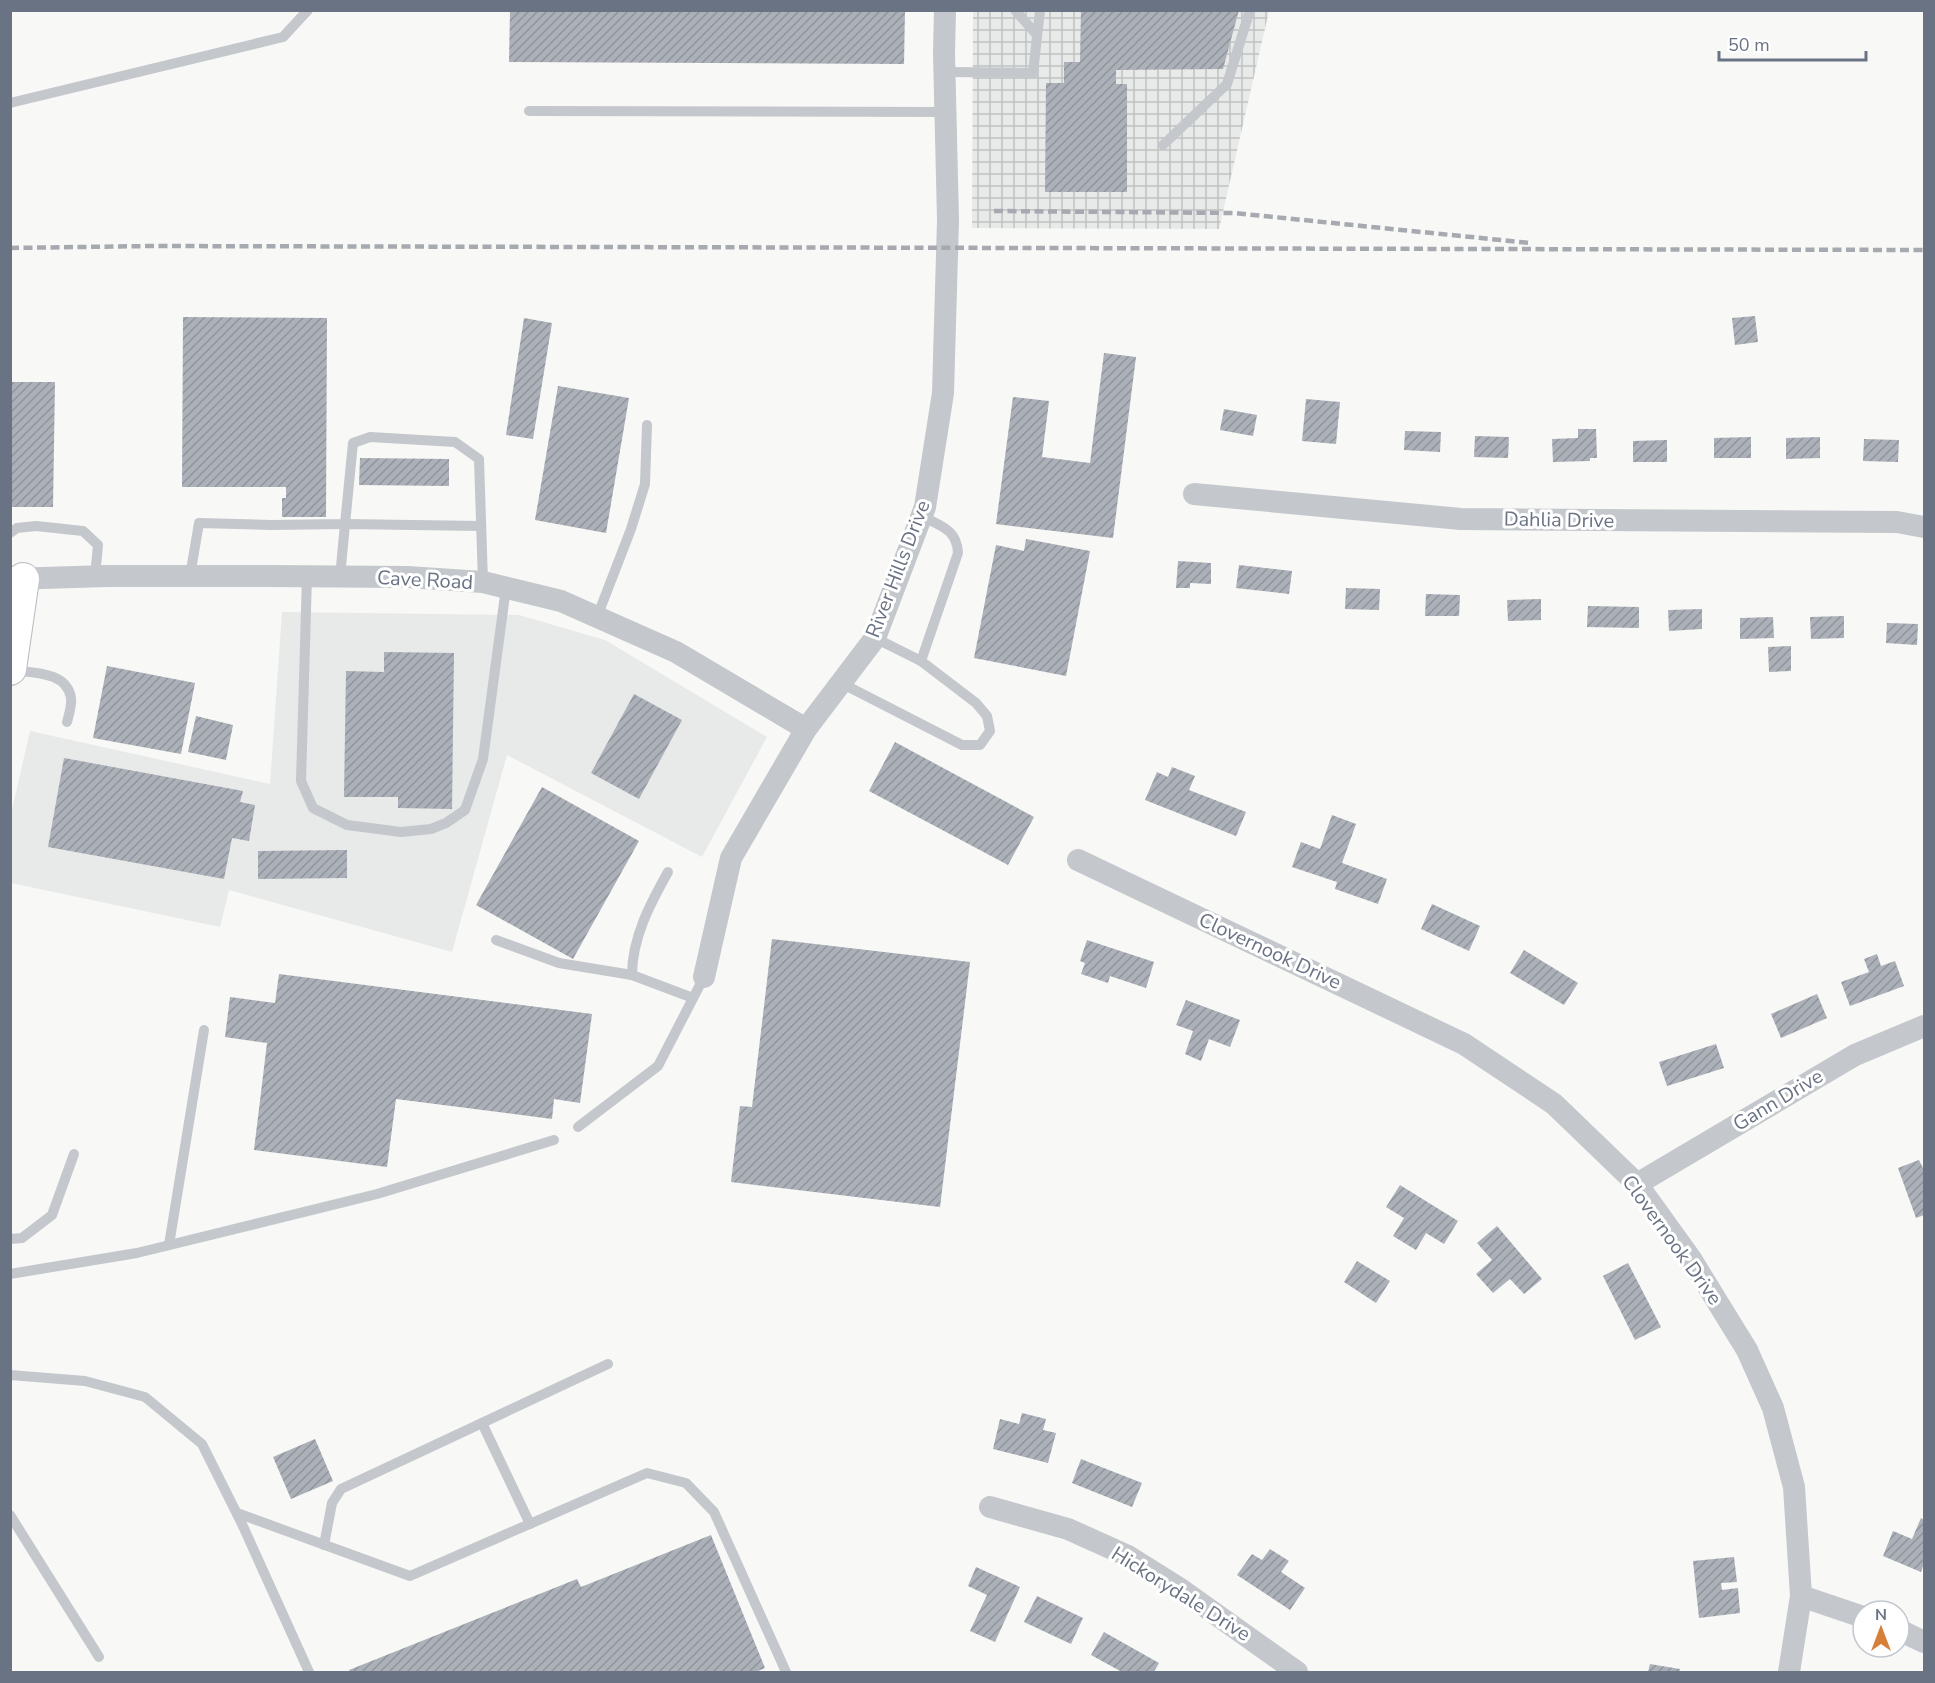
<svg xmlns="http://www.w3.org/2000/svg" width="1935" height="1683" font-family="'Nunito Sans',sans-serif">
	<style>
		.built { fill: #e8e9e9 }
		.industrial { fill: url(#industrial-grid) }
		.building { fill: url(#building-hatch) }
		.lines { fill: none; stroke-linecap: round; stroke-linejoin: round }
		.secondary-casing { stroke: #b7babf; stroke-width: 34 }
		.lane { stroke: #c4c7cb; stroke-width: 10 }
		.street { stroke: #c4c7cb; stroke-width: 22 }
		.secondary { stroke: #fff; stroke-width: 32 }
		.rail { stroke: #a6a9af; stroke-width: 4.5; stroke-dasharray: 9 4.5; stroke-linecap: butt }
		.labels { text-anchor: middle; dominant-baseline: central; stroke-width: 6; stroke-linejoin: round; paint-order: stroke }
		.street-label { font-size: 20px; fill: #6a7384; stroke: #fff }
	</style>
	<defs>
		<pattern id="industrial-grid" width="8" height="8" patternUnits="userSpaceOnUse" patternTransform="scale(1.5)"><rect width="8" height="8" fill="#e8e9e9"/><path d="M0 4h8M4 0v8" fill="none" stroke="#c0c1c2"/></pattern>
		<pattern id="building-hatch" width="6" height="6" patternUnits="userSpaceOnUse" patternTransform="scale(1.5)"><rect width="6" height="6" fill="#acb0b8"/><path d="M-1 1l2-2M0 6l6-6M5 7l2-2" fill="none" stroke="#90949b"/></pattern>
	</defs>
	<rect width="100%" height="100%" fill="#f8f8f6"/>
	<path class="built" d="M282,612L519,615L605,640L767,737L702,857L507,755L452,952L229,890L220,927L11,883V814L30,731L270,784Z"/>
	<path class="industrial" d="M973,11H1269L1219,229L972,228Z"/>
	<g class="building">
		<path d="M510,10H905L904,64L509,62Z"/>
		<path d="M1081,10H1239L1223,69L1116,70V84H1127V192H1045L1046,83H1064V62H1080Z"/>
		<path d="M1755,316L1758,342L1735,345L1732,318Z"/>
		<path d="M183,317L327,318L326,517H282V498H286V487H182Z"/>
		<path d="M524,318L552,323L533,439L506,435Z"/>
		<path d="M1104,353L1136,357L1113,538L996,524L1013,397L1049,401L1042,457L1090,463Z"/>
		<path d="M10,382H55L53,507H10Z"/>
		<path d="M558,386L629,398L606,533L535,520Z"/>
		<path d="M1306,399L1340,402L1336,444L1302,441Z"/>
		<path d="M1224,409L1257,415L1253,436L1220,430Z"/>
		<path d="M1578,429H1596L1597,458H1590V461L1553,462L1552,439L1578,438Z"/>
		<path d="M1405,431L1441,432L1440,452L1404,450Z"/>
		<path d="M1475,436L1509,437L1508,458L1474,457Z"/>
		<path d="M1751,437V458H1714V438Z"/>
		<path d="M1820,437V458L1786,459V438Z"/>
		<path d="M1864,439L1899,440L1898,462L1863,461Z"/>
		<path d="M1667,440V462H1633V441Z"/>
		<path d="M360,458L449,459V486L359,485Z"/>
		<path d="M1026,539L1090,551L1066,676L974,658L996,545L1024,551Z"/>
		<path d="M1178,561L1211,563V584L1190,583V588H1176Z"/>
		<path d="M1239,565L1292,571L1289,594L1236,588Z"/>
		<path d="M1346,588L1380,589L1379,610L1345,609Z"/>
		<path d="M1426,594L1460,595L1459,616H1425Z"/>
		<path d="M1541,599V620L1508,621L1507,600Z"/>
		<path d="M1588,606L1639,607V628L1587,627Z"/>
		<path d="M1702,609V629L1669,631L1668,610Z"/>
		<path d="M1844,616V638L1811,639L1810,617Z"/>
		<path d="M1773,617L1774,638L1740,639V618Z"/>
		<path d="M1887,623L1918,624L1917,645L1886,643Z"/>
		<path d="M1791,646V671L1769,672L1768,647Z"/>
		<path d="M384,652L454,653L452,809L398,808V797H344L346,671L384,672Z"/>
		<path d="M107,666L195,683L181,754L93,738Z"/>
		<path d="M634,694L682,720L639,799L591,773Z"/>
		<path d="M196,716L233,725L226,760L188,752Z"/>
		<path d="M895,742L1034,817L1008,865L869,791Z"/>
		<path d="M64,758L243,791L240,802L255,805L249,841L232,838L224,879L48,847Z"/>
		<path d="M1172,767L1195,776L1189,790L1246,812L1236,836L1145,800L1157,772L1168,777Z"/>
		<path d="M542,787L639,841L573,959L476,905Z"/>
		<path d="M1332,815L1356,824L1342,863L1387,879L1378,904L1335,889L1337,882L1292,867L1301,842L1320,849Z"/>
		<path d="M347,850V878L258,879V851Z"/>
		<path d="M1432,904L1480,926L1469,951L1421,929Z"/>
		<path d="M772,939L970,962L940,1207L731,1182L740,1106L752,1107Z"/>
		<path d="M1087,940L1154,962L1146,988L1110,976L1108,983L1081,974L1085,963L1080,961Z"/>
		<path d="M1524,950L1578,983L1564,1005L1510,973Z"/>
		<path d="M1877,954L1881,966L1895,961L1904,986L1850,1006L1841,982L1869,972L1864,959Z"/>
		<path d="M279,974L592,1014L580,1103L554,1099L552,1119L396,1099L387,1167L254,1150L267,1043L225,1037L230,997L275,1003Z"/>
		<path d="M1817,994L1827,1018L1781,1038L1771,1014Z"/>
		<path d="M1186,1000L1240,1020L1230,1047L1209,1039L1201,1061L1185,1054L1193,1031L1176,1025Z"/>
		<path d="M1716,1044L1724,1068L1667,1086L1659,1062Z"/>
		<path d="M1919,1160L1924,1170V1215L1916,1218L1898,1168Z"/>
		<path d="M1400,1185L1458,1221L1444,1244L1426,1233L1416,1250L1393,1236L1404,1218L1386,1207Z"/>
		<path d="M1497,1226L1542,1279L1524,1294L1510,1279L1493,1293L1476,1274L1492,1260L1477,1243Z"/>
		<path d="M1357,1261L1390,1281L1376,1303L1344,1282Z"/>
		<path d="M1628,1263L1661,1327L1635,1340L1603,1276Z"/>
		<path d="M1022,1413L1046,1419L1043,1430L1056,1433L1048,1463L993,1449L1000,1419L1019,1424Z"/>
		<path d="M315,1439L333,1481L291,1499L273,1457Z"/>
		<path d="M1081,1459L1142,1483L1132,1507L1072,1483Z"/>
		<path d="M1921,1518L1924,1520V1563L1921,1572L1883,1556L1893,1531L1912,1539Z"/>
		<path d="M711,1535L765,1668L755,1672H350L349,1670L577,1579L581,1587Z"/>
		<path d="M1270,1549L1289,1561L1281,1572L1305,1588L1290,1610L1237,1575L1252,1554L1262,1560Z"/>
		<path d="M1734,1557L1737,1582L1721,1583L1722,1590L1738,1588L1740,1613L1699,1618L1693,1561Z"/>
		<path d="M976,1567L1020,1587L995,1642L970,1631L987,1595L968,1586Z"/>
		<path d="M1037,1596L1083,1618L1071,1644L1024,1622Z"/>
		<path d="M1104,1632L1159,1663L1154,1672H1122L1091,1655Z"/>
		<path d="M1650,1664L1680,1669L1679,1672H1648Z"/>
	</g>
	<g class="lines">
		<g class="secondary-casing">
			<path id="secondary" d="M10,669L23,579"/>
		</g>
		<g class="lane">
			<path d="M1015,10L1037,35"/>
			<path d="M946,72L1033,73L1040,10"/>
			<path d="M10,103L283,37L308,10"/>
			<path d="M529,111L946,112"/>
			<path d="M1163,145L1227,84L1250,10"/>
			<path d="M10,533L17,528L36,526L83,531L98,545L95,576"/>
			<path d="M190,576L199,523L271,525L345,524L353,443L370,437L455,442L479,459L483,582"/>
			<path d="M307,576L301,781L313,808L347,825L401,832L431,829L446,823L465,810L483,759L506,588"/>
			<path d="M340,577L345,524L481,526"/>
			<path d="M597,617L631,529L645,484L647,425"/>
			<path d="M921,661L958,553C957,529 940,526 922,516"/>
			<path d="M11,670C32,673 67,671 71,698C72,705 69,715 67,722"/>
			<path d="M841,683L962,745H980L990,731L987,716L976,703L921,661L875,638"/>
			<path d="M668,872C650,904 632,938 632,975L693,998"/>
			<path d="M496,940L559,963L632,975"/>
			<path d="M578,1127L658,1066L704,977"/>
			<path d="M10,1239L22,1238L52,1215L74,1154"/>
			<path d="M169,1245L204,1030"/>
			<path d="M10,1274L137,1253L377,1194L554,1140"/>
			<path d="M10,1375L85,1381L145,1397L202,1444L242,1524L309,1672"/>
			<path d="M482,1423L530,1524"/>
			<path d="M237,1513L410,1576L647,1473L686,1483L714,1512L786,1672"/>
			<path d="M10,1515L99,1657"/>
			<path d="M324,1545L332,1503L341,1489L608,1364"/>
		</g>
		<g class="street">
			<path d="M1194,494L1461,519L1897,522L1924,527"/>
			<path d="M10,579L107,576H267L407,577L483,582L561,601L676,652L806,729"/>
			<path d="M1078,860L1464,1044L1554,1104L1637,1184L1691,1259L1747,1350L1773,1408L1794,1487L1801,1596L1789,1672"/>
			<path d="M704,977L731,858L806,729L875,638L925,507L943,393L948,220L944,53L945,10"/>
			<path d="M1637,1184L1855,1055L1924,1026"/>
			<path d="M990,1507L1068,1529L1128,1556L1179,1588L1297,1672"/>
			<path d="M1801,1596L1863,1617"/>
			<path d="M1899,1630L1924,1642"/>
		</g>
		<use href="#secondary" class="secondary"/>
		<g class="rail">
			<path d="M994,211L1234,213L1530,243"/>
			<path d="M10,248L150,246L1924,250"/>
		</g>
	</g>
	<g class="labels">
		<g class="street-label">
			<text transform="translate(1559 520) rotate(1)">Dahlia Drive</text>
			<text transform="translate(898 569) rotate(-69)">River Hills Drive</text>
			<text transform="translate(425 580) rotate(3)">Cave Road</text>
			<text transform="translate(1270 951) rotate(25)">Clovernook Drive</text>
			<text transform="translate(1778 1100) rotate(-31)">Gann Drive</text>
			<text transform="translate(1672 1240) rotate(54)">Clovernook Drive</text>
			<text transform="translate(1181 1594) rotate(32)">Hickorydale Drive</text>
		</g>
	</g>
	<rect width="1935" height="1683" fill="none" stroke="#6a7384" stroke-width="24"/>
	<g transform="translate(1881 1629)"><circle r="28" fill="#ffffff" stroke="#c3c7ce" stroke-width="1.5"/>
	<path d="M0-4.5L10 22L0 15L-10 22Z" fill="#d57f39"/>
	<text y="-9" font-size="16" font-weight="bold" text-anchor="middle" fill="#6a7384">N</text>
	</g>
	<path d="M1719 51v9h147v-9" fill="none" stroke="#6a7384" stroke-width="3"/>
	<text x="1728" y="51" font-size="18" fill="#6a7384" stroke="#ffffff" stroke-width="4.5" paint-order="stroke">50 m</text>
</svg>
